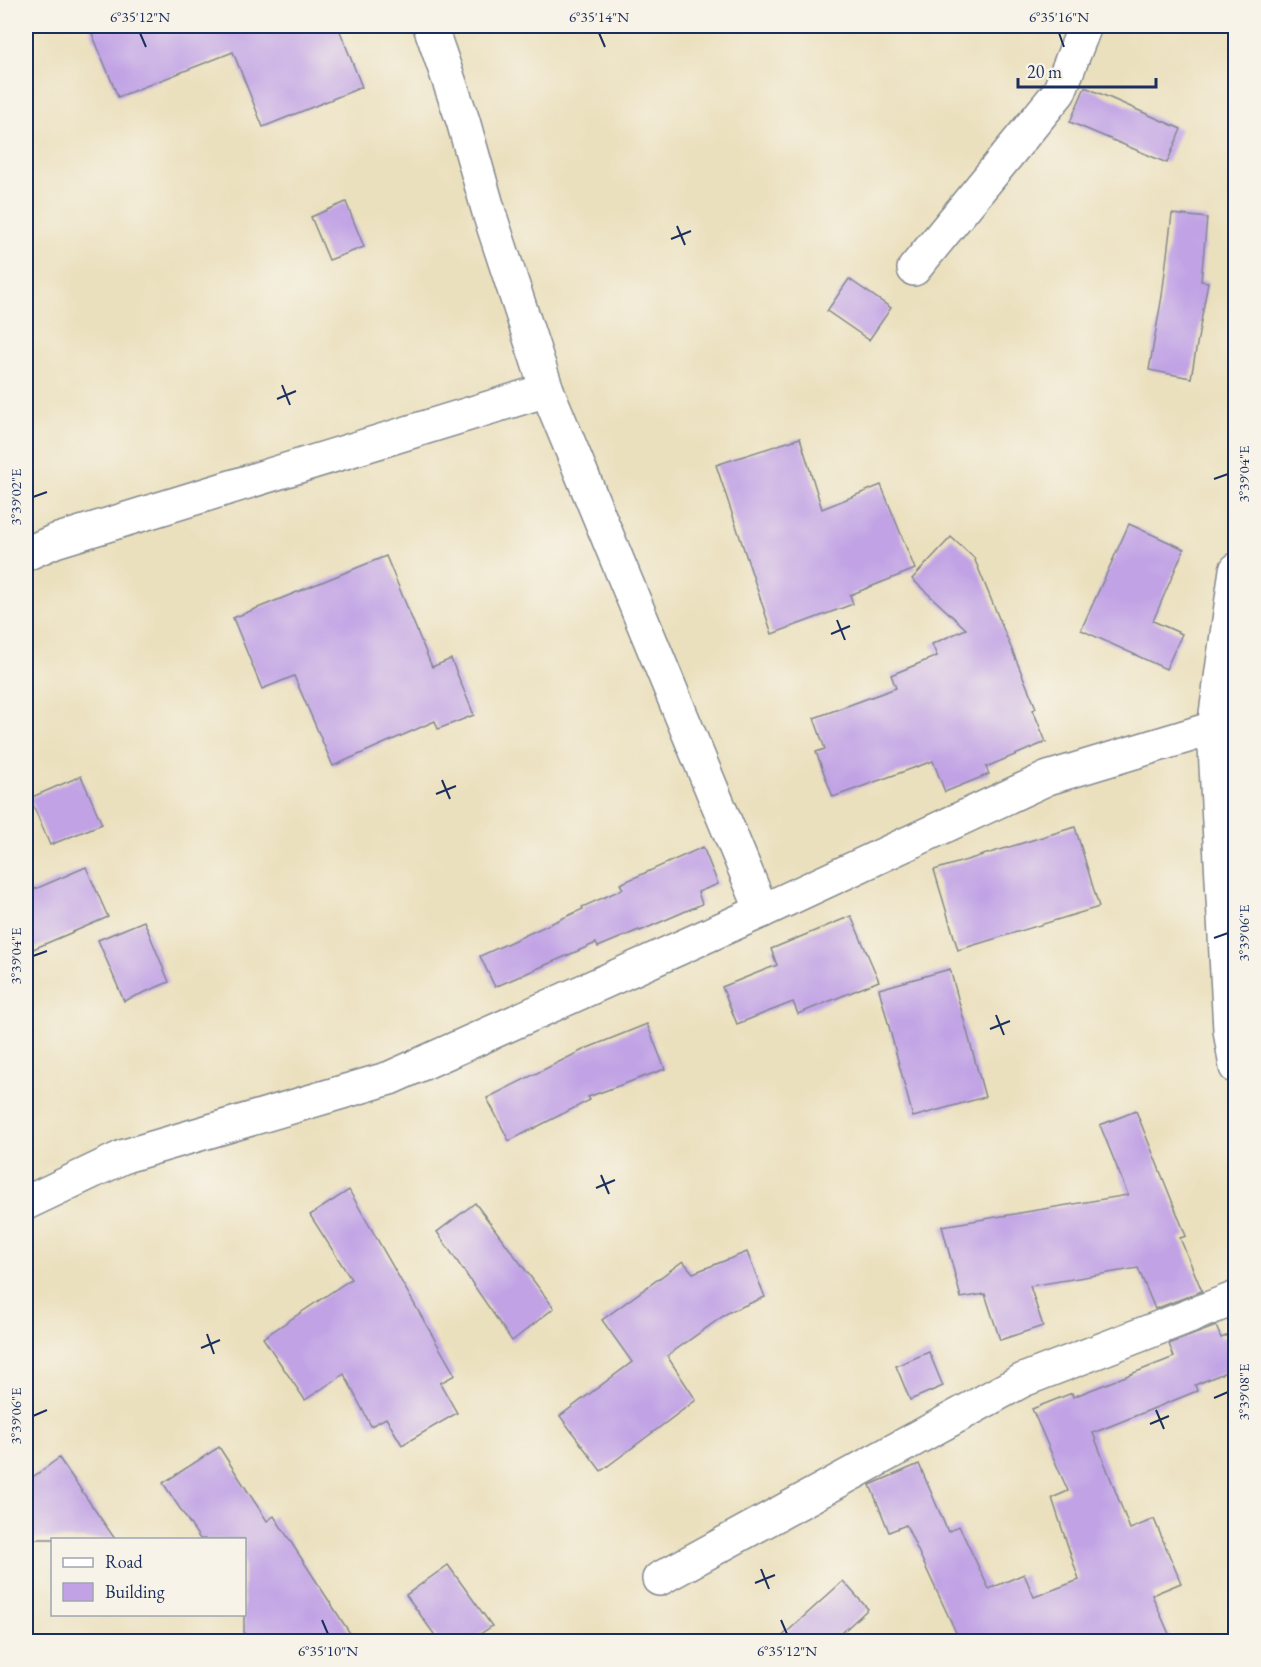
<svg xmlns="http://www.w3.org/2000/svg" width="1261" height="1667" font-family="'EB Garamond',serif">
	<style>
		.building { fill: #c1a3e5 }
		.lines { fill: none; stroke-linecap: round; stroke-linejoin: round }
		.minor-casing { stroke: #83888e; stroke-width: 36 }
		.minor { stroke: #fff; stroke-width: 33 }
		.ticks { fill: none; stroke: #1b2f5e; stroke-width: 2 }
		.neatline { fill: none; stroke: #1b2f5e; stroke-width: 2 }
		.ticks-label { font-size: 15px; text-anchor: middle; fill: #1b2f5e }
	</style>
	<rect width="100%" height="100%" fill="#f7f3e8"/>
	<filter id="ink" filterUnits="userSpaceOnUse"><feTurbulence type="fractalNoise" baseFrequency=".0167" numOctaves="2"/><feDisplacementMap in="SourceGraphic" scale="12" xChannelSelector="R" yChannelSelector="G"/><feConvolveMatrix kernelMatrix="1 2 1 2 8 2 1 2 1" color-interpolation-filters="sRGB"/></filter>
	<filter id="wash" filterUnits="userSpaceOnUse"><feTurbulence type="fractalNoise" baseFrequency=".008" numOctaves="4" result="noise"/><feDisplacementMap in="SourceGraphic" scale="24" xChannelSelector="R" yChannelSelector="G"/><feGaussianBlur stdDeviation="1.35" result="paint"/><feColorMatrix in="noise" values="0 0 0 0 0 0 0 0 0 0 0 0 0 0 0 0 0 1.4 0 .05"/><feComposite in="paint" operator="in"/></filter>
	<g filter="url(#wash)">
		<rect width="100%" height="100%" fill="#ebe0be"/>
		<g id="blocks">
			<g class="building">
				<path d="M89,26H338L362,87L263,127L233,52L118,97Z"/>
				<path d="M1085,87L1181,129L1167,163L1070,122Z"/>
				<path d="M346,202L364,247L329,260L311,217Z"/>
				<path d="M1172,214L1207,218L1201,281L1208,282L1191,378L1149,370L1162,296Z"/>
				<path d="M849,279L891,308L869,340L827,311Z"/>
				<path d="M800,438L822,509L881,485L915,569L850,595L853,604L772,634L716,465Z"/>
				<path d="M1129,524L1184,549L1153,621L1182,634L1166,669L1081,630Z"/>
				<path d="M951,537L974,558L1036,708L1033,710L1046,742L986,767L989,774L945,792L933,761L833,797L816,752L825,749L814,718L896,688L891,675L937,656L932,644L966,629L912,579Z"/>
				<path d="M386,556L432,667L451,659L474,715L438,729L435,721L333,766L294,676L262,689L233,618Z"/>
				<path d="M81,776L102,824L50,845L30,798Z"/>
				<path d="M1075,827L1099,907L958,950L934,870Z"/>
				<path d="M703,847L718,884L698,892L702,904L640,931L639,930L598,947L596,943L495,987L480,956L583,909L582,907L623,889L620,884Z"/>
				<path d="M86,867L108,917L26,952V893Z"/>
				<path d="M851,916L879,981L798,1014L793,1002L737,1024L722,987L777,965L771,949Z"/>
				<path d="M144,921L169,982L124,1001L98,940Z"/>
				<path d="M950,969L985,1097L913,1117L879,989Z"/>
				<path d="M647,1024L665,1069L588,1097L590,1100L509,1141L487,1098L585,1049Z"/>
				<path d="M1136,1111L1186,1236L1180,1238L1202,1291L1155,1309L1138,1268L1030,1286L1043,1326L1000,1340L985,1294L961,1298L942,1226L1128,1195L1100,1125Z"/>
				<path d="M349,1190L455,1375L440,1383L457,1413L402,1445L386,1418L371,1426L344,1374L305,1400L263,1338L351,1279L310,1215Z"/>
				<path d="M475,1203L554,1308L512,1341L437,1232Z"/>
				<path d="M747,1252L765,1297L729,1312L667,1356L696,1400L601,1471L560,1416L632,1362L602,1320L683,1261L693,1273Z"/>
				<path d="M1216,1326L1221,1338L1236,1332V1368L1195,1385L1197,1391L1093,1433L1130,1529L1154,1519L1181,1583L1152,1595L1172,1641H960L906,1525L889,1532L870,1485L919,1464L948,1532L959,1526L989,1589L1024,1574L1034,1597L1079,1580L1052,1498L1068,1491L1032,1409L1072,1393L1073,1397L1174,1357L1169,1344Z"/>
				<path d="M929,1352L943,1386L910,1400L896,1366Z"/>
				<path d="M219,1447L267,1521L274,1516L355,1641H244V1539H200L163,1483Z"/>
				<path d="M59,1458L115,1539H26V1482Z"/>
				<path d="M448,1565L492,1626L470,1641H439L406,1595Z"/>
				<path d="M843,1581L868,1609L833,1641H777Z"/>
			</g>
		</g>
	</g>
	<g filter="url(#ink)">
		<use href="#blocks" fill-opacity="0" stroke="#83888e" stroke-width="1.5"/>
		<g class="lines">
			<g class="minor-casing">
				<g id="minor">
					<path d="M430,26L463,121L490,216L547,390L762,911"/>
					<path d="M914,269L1059,92L1085,26"/>
					<path d="M26,554L55,541L547,390"/>
					<path d="M1236,570L1214,728L1230,1030L1236,1067"/>
					<path d="M26,1203L125,1156L390,1078L762,911L1048,778L1214,728"/>
					<path d="M659,1579L1023,1380L1236,1298"/>
				</g>
			</g>
			<use href="#minor" class="minor"/>
		</g>
	</g>
	<path class="ticks" d="M140,33L146,47M599,33L605,47M1059,33L1064,47M677,226L685,245M671,239L691,231M282,385L290,405M277,399L296,391M1214,479L1228,474M33,497L47,492M837,620L845,640M831,634L850,626M442,780L450,799M436,794L456,786M1214,938L1228,933M33,956L47,951M996,1015L1004,1035M990,1029L1010,1021M601,1175L609,1194M596,1188L615,1180M207,1334L214,1354M201,1348L220,1340M1214,1398L1228,1392M1156,1410L1164,1429M33,1416L47,1410M1150,1424L1169,1416M761,1569L769,1589M755,1583L775,1575M322,1620L328,1634M781,1620L787,1634"/>
	<rect width="1261" height="1667" fill="none" stroke="#f7f3e8" stroke-width="66"/>
	<rect x="51" y="1538" width="195" height="78" fill="#f7f3e8" stroke="#9fa5b1" stroke-width="1.5"/>
	<rect x="63" y="1558" width="30" height="9" fill="#ffffff" stroke="#9fa5b1" stroke-width="1.5"/>
	<text x="105" y="1568" font-size="18" fill="#1b2f5e">Road</text>
	<rect x="63" y="1583" width="30" height="18" fill="#c1a3e5" stroke="#9fa5b1" stroke-width="1.5"/>
	<text x="105" y="1598" font-size="18" fill="#1b2f5e">Building</text>
	<path d="M1018 78v9h138v-9" fill="none" stroke="#1b2f5e" stroke-width="3"/>
	<text x="1027" y="78" font-size="18" fill="#1b2f5e" stroke="#f7f3e8" stroke-width="4.5" paint-order="stroke">20 m</text>
	<rect x="33" y="33" width="1195" height="1601" class="neatline"/>
	<g class="ticks-label">
		<text x="140" y="22">6°35'12"N</text>
		<text x="599" y="22">6°35'14"N</text>
		<text x="1059" y="22">6°35'16"N</text>
		<text transform="translate(1244 474) rotate(-90)" y="5">3°39'04"E</text>
		<text transform="translate(16 497) rotate(-90)" y="5">3°39'02"E</text>
		<text transform="translate(1244 933) rotate(-90)" y="5">3°39'06"E</text>
		<text transform="translate(16 956) rotate(-90)" y="5">3°39'04"E</text>
		<text transform="translate(1244 1392) rotate(-90)" y="5">3°39'08"E</text>
		<text transform="translate(16 1416) rotate(-90)" y="5">3°39'06"E</text>
		<text x="328" y="1656">6°35'10"N</text>
		<text x="787" y="1656">6°35'12"N</text>
	</g>
</svg>
